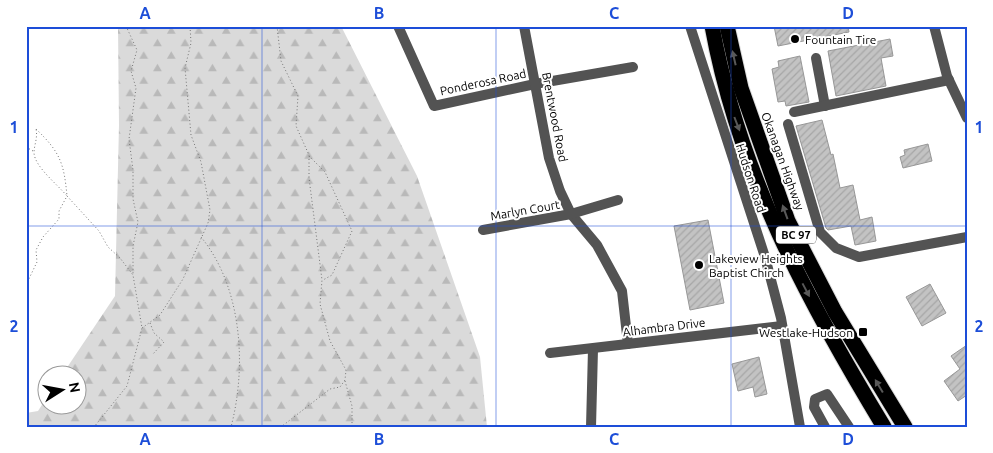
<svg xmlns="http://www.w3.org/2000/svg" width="993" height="453" font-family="Ubuntu,sans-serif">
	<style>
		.forest { fill: url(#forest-firs) }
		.building { fill: url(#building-hatch); stroke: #979797 }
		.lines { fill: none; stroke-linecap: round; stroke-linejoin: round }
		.highway-casing { stroke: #dbdbdb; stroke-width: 17 }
		.path { stroke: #757575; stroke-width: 1; stroke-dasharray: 1 2.5; stroke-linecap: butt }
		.minor { stroke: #535353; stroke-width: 10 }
		.highway { stroke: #000; stroke-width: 15 }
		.oneway { fill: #595959 }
		.grid { fill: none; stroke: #1d4ed8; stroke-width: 1; stroke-opacity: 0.55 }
		.poi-dot { fill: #000; stroke: #fff; stroke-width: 2 }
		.labels { text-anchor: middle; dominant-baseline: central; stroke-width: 4; stroke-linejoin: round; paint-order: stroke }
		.shield { fill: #fff; stroke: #4c4c4c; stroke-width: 1 }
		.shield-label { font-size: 11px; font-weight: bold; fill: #000 }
		.poi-label { font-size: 12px; fill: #000; stroke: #fff; text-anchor: start }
		.street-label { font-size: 12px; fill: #000; stroke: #fff }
		.neatline { fill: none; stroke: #1d4ed8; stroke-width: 2 }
		.grid-label { font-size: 16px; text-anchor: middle; font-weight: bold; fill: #1d4ed8 }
	</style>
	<defs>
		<pattern id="forest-firs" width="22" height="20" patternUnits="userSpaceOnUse" patternTransform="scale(1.25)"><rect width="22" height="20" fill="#dadada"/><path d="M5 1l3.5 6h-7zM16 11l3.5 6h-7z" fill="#b9b9b9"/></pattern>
		<pattern id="building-hatch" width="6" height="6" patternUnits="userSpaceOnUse" patternTransform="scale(1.25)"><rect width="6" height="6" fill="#c3c3c3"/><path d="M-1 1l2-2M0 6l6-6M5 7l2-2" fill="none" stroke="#a6a6a6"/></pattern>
	</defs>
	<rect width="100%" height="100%" fill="#fff"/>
	<path class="forest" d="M118,26H341L417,176L480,357L487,427H26V413L38,411L47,397L48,406H78V376L62,375L115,296L119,125Z"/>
	<g class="building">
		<path d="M774,26H848L849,32L778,46Z"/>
		<path d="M890,39L893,56L881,58L886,86L836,96L828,51Z"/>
		<path d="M800,56L809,102L786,106L785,101L778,102L772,69L779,67L778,61Z"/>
		<path d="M822,120L831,155L833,154L840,188L853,185L860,220L872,217L876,241L855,245L851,226L828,230L826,228L796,126Z"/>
		<path d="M928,144L932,161L903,168L900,157L905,155L904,150Z"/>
		<path d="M708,220L724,303L690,310L674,226Z"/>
		<path d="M930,284L946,313L922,326L906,297Z"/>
		<path d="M967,345V395L958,401L944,381L960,369L951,356Z"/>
		<path d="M759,357L767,394L755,397L753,387L738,391L732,364Z"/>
	</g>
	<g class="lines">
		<g class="highway-casing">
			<g id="highway">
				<path d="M712,26C739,174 807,300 884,427"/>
				<path d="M727,26L741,88L788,221L835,312L905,427"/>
			</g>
		</g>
		<g class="path">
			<path d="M126,26L137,50L131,71L136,88L129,139L133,170V199L138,222L133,246V275"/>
			<path d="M277,26L281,61L298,96L296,126L309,155V178L322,280L320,304L330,341L346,370L345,380L340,387L330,389L281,427"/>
			<path d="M36,129C60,152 64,163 67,196C57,184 35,167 34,153C34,145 38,138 36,129Z"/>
			<path d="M26,147L33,151"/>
			<path d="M309,156L325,172L352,231L332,275L323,280"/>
			<path d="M201,237C242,287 247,366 231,427"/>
			<path d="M26,285L37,262L36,250L43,237L59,219V211L67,196L99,231L108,247L120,258L133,275L142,328L127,386L94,427"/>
			<path d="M150,323L154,333L164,342L153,354"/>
			<path d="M142,328L160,315L183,279L208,223L210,210L201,162L191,135L185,68L191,43L190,26"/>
			<path d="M345,381L352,406V427"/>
		</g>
		<g class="minor">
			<path d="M398,26L434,106L535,84L633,67"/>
			<path d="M524,26L549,158L560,191L571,214L597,245L622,291L628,344"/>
			<path d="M690,26L765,257L781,318L800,427"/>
			<path d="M934,26L947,76L967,118"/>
			<path d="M816,58L825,106"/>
			<path d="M794,112L949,80"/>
			<path d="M788,124L820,232L836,248L859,257L967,237"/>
			<path d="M483,230L571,214L618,200"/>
			<path d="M550,353L782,326"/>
			<path d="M591,427L593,349"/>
			<path d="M825,427L814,407L815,399L827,394L849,427"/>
		</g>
		<use href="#highway" class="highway"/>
	</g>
	<defs><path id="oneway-solid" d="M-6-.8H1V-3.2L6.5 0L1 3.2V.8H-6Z" transform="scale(1.25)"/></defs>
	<g class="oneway">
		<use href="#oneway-solid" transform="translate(734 58) rotate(-103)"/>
		<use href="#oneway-solid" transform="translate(737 124) rotate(69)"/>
		<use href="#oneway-solid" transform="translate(785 212) rotate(-110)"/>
		<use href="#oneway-solid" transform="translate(806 290) rotate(62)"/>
		<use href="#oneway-solid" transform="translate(879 386) rotate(-121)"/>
	</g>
	<path class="grid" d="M262,26V427M496,26V427M731,26V427M26,226H967"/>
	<g class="poi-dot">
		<circle cx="795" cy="39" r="5"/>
		<circle cx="699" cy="265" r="5"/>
		<rect x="858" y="327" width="10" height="10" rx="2.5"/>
	</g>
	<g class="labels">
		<rect class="shield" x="776" y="226.5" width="40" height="17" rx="4"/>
		<g class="shield-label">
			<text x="796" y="235">BC 97</text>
		</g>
		<g class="poi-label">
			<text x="805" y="39">Fountain Tire</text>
			<text x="709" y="258">Lakeview Heights<tspan x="709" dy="14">Baptist Chirch</tspan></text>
			<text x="853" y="332" text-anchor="end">Westlake-Hudson</text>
		</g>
		<g class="street-label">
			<text transform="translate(483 82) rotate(-12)">Ponderosa Road</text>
			<text transform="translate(555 117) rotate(79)">Brentwood Road</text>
			<text transform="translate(783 161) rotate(70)">Okanagan Highway</text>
			<text transform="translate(751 178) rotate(72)">Hudson Road</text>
			<text transform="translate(525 210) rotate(-10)">Marlyn Court</text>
			<text transform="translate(664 327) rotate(-7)">Alhambra Drive</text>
		</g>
	</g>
	<rect width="993" height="453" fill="none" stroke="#ffffff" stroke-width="55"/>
	<g transform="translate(62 390) rotate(79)"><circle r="24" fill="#ffffff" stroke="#999999"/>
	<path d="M0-4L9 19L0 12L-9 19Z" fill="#000000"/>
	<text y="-8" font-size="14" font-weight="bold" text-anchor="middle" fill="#000000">N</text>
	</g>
	<rect x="28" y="28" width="938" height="398" class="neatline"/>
	<g class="grid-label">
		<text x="145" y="19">A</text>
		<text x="379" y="19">B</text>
		<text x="614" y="19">C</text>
		<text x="848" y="19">D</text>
		<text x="14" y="133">1</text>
		<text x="979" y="133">1</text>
		<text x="14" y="332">2</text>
		<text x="979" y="332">2</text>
		<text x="145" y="445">A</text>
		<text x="379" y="445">B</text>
		<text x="614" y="445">C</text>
		<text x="848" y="445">D</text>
	</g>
</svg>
